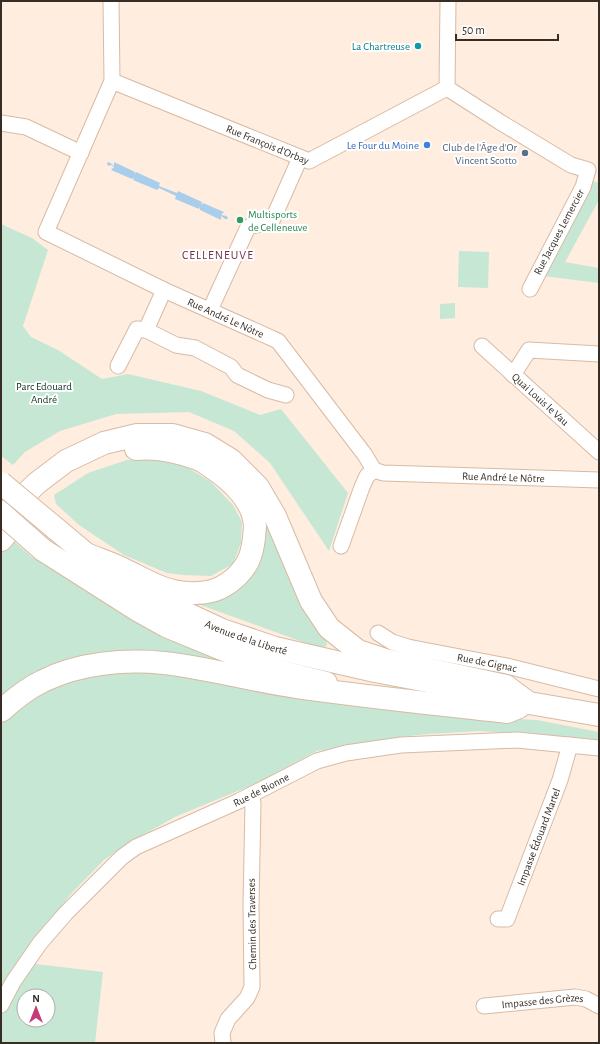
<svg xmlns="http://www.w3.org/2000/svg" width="600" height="1044" font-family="'Alegreya Sans',sans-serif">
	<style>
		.green { fill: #c6e7d3; fill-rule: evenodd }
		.water { fill: #a9ceec }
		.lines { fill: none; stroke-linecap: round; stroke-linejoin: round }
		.street-casing { stroke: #d7bba4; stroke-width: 17 }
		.primary-casing { stroke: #d7bba4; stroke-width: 24 }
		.highway-casing { stroke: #d7bba4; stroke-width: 24 }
		.street { stroke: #fff; stroke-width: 15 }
		.primary { stroke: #fff; stroke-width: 22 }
		.highway { stroke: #fff; stroke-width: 22 }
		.primary-bridge-casing { stroke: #d7bba4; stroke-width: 24; stroke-linecap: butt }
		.primary-bridge { stroke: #fff; stroke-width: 22 }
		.culture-dot { fill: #0f9aa8; stroke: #fff; stroke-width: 1.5 }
		.shop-dot { fill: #3f7fe0; stroke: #fff; stroke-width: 1.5 }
		.service-dot { fill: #5c6f8a; stroke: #fff; stroke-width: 1.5 }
		.leisure-dot { fill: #2e9e5b; stroke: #fff; stroke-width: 1.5 }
		.labels { text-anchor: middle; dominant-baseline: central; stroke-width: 4; stroke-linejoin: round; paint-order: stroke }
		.culture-label { font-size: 11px; fill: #0d838f; stroke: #fff; text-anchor: end }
		.street-label { font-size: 11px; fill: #382d24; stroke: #fff }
		.shop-label { font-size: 11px; fill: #366cbe; stroke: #fff; text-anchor: end }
		.service-label { font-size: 11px; fill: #4e5e75; stroke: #fff; text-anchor: end }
		.leisure-label { font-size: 11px; fill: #27864d; stroke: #fff; text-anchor: start }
		.park-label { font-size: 11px; fill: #0d3120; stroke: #fff }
		.neighbourhood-label { font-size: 12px; letter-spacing: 1px; fill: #712d47; stroke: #fff }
	</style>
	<rect width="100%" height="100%" fill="#ffeddf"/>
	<g class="green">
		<path d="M591,180L599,183V200L565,262L599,268V283L543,276Z"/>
		<path d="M1,224L32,238L48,250L23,326L31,337L58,350L102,379L128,374L201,391L260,415L281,409L348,493L329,551L270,463L234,431L189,412L116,414L60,431L25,452L13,465L1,456Z"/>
		<path d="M459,251L489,252L488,288L458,287Z"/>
		<path d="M455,303V318L440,319V304Z"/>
		<path d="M162,458L185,466L211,482L233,505L242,522L241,543L233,564L211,576L183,575L167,573L124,555L79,525L56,504L54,495L88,473L127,460Z"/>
		<path d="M266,520L325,634L327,645L322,649L195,603L265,541Z"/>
		<path d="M10,538L33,558H40L258,671L132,655L1,701V551Z"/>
		<path d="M132,671L162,673L251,690L457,716L537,720L599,732V742L536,734L477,731L416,735L317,751L250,786L177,816L130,842L104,860L70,895L19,962L103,972L95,1043H1V723C29,697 63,679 101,673C112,672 122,672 132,671ZM24,996H48V1020H24Z"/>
	</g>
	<path class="water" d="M109,162L114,166V162L135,172V174L136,172L160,183L159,186L177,193L178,191L202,202L201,205L203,203L224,212L221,215L227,216L228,219H225L221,216V220L200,210V207L199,209L175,199L176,196L159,188L157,190L133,180L134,177L132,179L111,170L114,167L111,165L108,166L107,163Z"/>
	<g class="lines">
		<g class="street-casing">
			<g id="street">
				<path id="s1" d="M111,1L112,81L46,232L164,290L278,341L365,455L374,470L383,473L599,480"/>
				<path id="s2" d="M112,81L309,161L447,88"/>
				<path d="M447,88L500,122L571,165L588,170L583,187L530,289"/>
				<path d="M447,88L448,1"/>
				<path d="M1,123L26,127L81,153"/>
				<path d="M210,310L248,227L272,221L300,158"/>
				<path d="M146,330L176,345L195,348L231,367L237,375L268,390L286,395"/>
				<path id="s3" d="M482,346L599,452"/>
				<path d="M118,366L137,329L146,330L164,290"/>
				<path d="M513,375L529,350L599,354"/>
				<path d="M341,546L362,487L367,476L374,470"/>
				<path id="s4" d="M378,633L392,642L408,647L507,666L599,689"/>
				<path id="s5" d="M498,919H507L560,780L570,745"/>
				<path id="s6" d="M1,1005L13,982L40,943L66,913L122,857L136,847L239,801L317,761L346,753L401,745L517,740L599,748"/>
				<path id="s7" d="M484,1006L575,997L586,999L599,1006"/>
				<path d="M223,1043L222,1033L228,1019L247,998L252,987L251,905L253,804L252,795"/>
			</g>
		</g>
		<g class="primary-casing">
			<g id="primary">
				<path id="s8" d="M55,528L86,554L128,584L170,606L222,630L275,648L375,671L454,686L519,696L529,703L599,715"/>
				<path d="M43,550L139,611L166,626L270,669L326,683"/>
			</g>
		</g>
		<g class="highway-casing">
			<g id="highway">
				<path d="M6,513L37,483L66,461L104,443L137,435H173L205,444L231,460L258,487L275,516L311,601L329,628L358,651L385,660L506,686L519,696"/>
				<path d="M1,540L26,511"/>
				<path d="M86,554C98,559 111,563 123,569C144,579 163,592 188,593C209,594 222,590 237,576C249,564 252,554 254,538C254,534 255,530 255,526C254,502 232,481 214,469C209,466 204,461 198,459C179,452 156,447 136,449"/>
				<path d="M1,711C13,700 28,688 43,681C79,663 124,659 164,663C209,668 253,681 297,687C367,697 437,704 507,712L519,707"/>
			</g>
		</g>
		<use href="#street" class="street"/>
		<use href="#primary" class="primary"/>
		<use href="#highway" class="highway"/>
		<g class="primary-bridge-casing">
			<g id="primary-bridge">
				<path d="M1,483L55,528"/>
				<path d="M1,513L43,550"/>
			</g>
		</g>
		<use href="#primary-bridge" class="primary-bridge"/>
	</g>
	<circle class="culture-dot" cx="418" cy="46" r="4"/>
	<circle class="shop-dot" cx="427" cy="145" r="4"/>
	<circle class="service-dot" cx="525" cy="153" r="4"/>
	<circle class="leisure-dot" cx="240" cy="220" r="4"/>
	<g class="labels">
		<g class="culture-label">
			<text x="410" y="46">La Chartreuse</text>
		</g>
		<g class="street-label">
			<text stroke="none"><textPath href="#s2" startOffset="168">Rue François d'Orbay</textPath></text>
			<text transform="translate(559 232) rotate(-62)">Rue Jacques Lemercier</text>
			<text stroke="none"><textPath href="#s1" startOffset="444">Rue André Le Nôtre</textPath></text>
			<text stroke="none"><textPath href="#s3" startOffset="79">Quai Louis le Vau</textPath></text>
			<text stroke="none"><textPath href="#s1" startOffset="792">Rue André Le Nôtre</textPath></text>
			<text stroke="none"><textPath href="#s8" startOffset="222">Avenue de la Liberté</textPath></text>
			<text stroke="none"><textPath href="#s4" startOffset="114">Rue de Gignac</textPath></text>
			<text stroke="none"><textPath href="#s6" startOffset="347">Rue de Bionne</textPath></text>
			<text stroke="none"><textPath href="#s5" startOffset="97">Impasse Édouard Martel</textPath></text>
			<text transform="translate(252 924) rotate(-91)">Chemin des Traverses</text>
			<text stroke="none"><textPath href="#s7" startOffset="59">Impasse des Grèzes</textPath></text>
		</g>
		<g class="shop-label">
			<text x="419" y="145">Le Four du Moine</text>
		</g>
		<g class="service-label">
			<text x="517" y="147">Club de l'Âge d'Or<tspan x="517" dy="13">Vincent Scotto</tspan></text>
		</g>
		<g class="leisure-label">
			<text x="248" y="214">Multisports<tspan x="248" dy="13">de Celleneuve</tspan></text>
		</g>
		<g class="park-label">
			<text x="44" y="386">Parc Edouard<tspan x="44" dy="13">André</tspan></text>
		</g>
		<g class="neighbourhood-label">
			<text x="218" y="255">CELLENEUVE</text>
		</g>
	</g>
	<rect width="600" height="1044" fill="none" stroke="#382d24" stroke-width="4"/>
	<g transform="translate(36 1008)"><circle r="19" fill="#ffffff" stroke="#afaba7"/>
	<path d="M0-3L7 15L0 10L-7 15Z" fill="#c53c76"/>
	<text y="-6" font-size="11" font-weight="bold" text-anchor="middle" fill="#382d24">N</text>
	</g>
	<path d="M456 34v6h102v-6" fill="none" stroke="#382d24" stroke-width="2"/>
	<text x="462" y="34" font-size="12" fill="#382d24" stroke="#ffffff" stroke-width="3" paint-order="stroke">50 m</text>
</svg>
